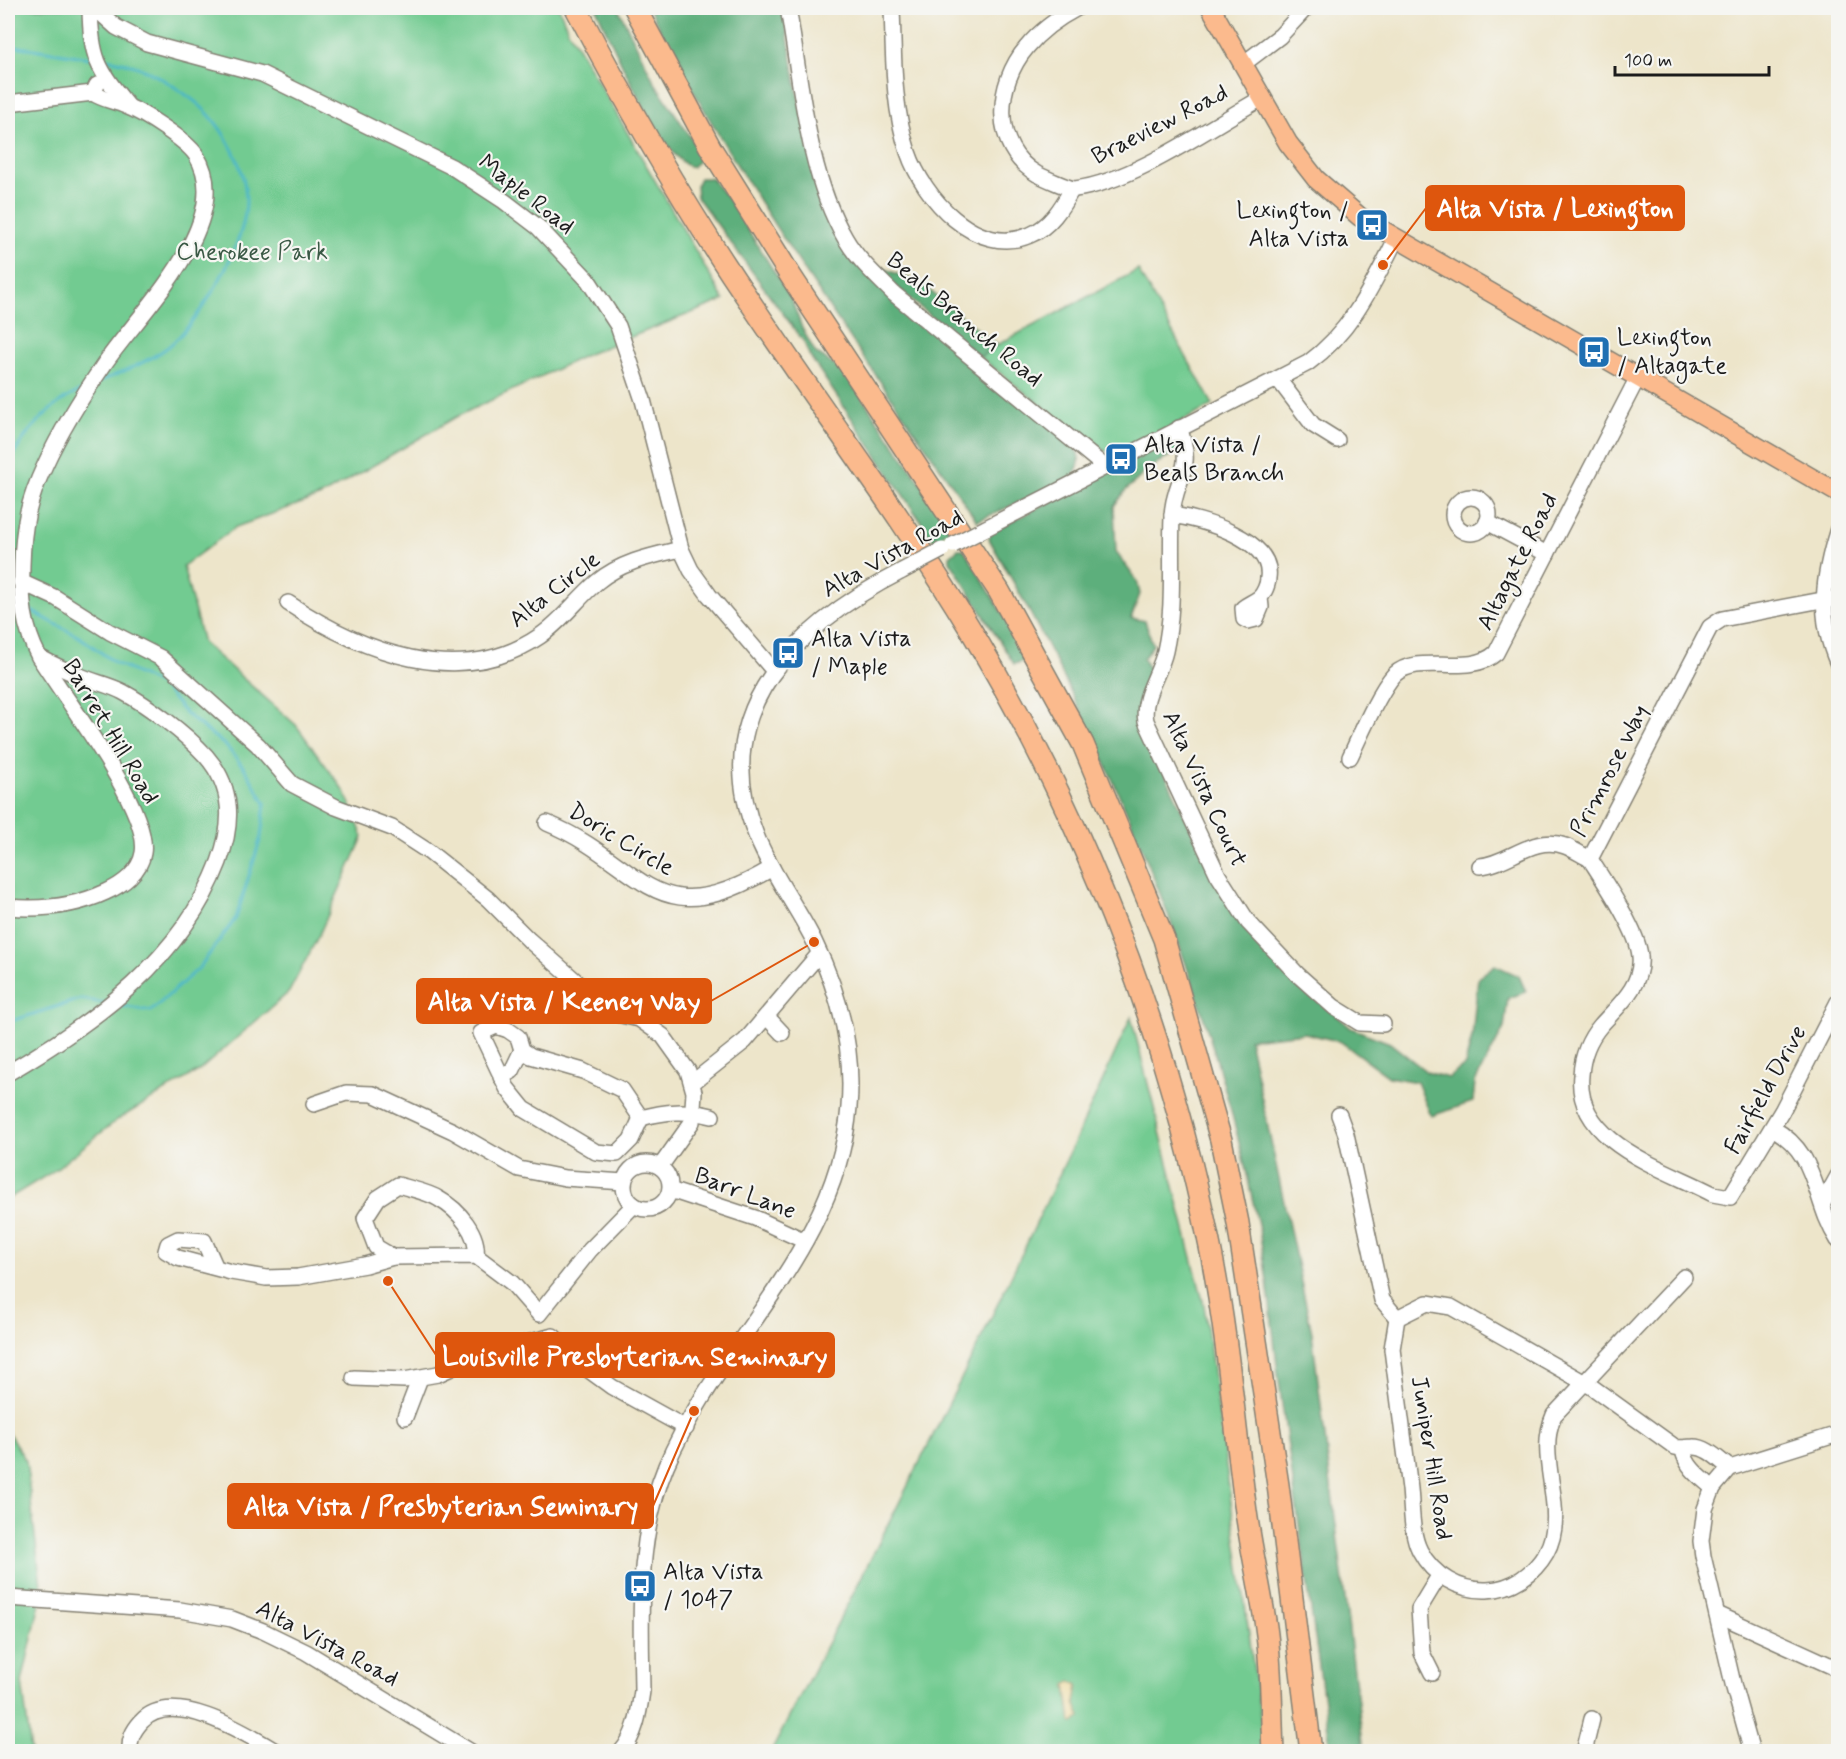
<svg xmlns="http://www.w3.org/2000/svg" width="1846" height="1759" font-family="Mynerve,sans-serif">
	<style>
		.green { fill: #72cb91; stroke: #477456; stroke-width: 1.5 }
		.forest { fill: #5daf7b; stroke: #3c664c; stroke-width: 1.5 }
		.sand { fill: #eeda9e; stroke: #857b5d; stroke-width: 1.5 }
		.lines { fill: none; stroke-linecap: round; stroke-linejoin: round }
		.stream { stroke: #4bb7c6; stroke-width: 3 }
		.minor-casing { stroke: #848073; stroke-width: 18 }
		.major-casing { stroke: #848073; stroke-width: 21 }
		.highway-casing { stroke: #848073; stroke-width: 24 }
		.minor { stroke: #fff; stroke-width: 15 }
		.major { stroke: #fbba8d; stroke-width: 18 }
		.highway { stroke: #fbba8d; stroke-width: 21 }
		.minor-bridge-casing { stroke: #848073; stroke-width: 18; stroke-linecap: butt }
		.minor-bridge { stroke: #fff; stroke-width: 15 }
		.labels { text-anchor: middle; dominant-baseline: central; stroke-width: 4.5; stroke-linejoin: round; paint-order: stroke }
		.street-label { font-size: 24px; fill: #1c1c1c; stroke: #f6f6f2 }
		.poi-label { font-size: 24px; fill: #1c1c1c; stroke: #f6f6f2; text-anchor: start }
		.park-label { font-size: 24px; fill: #3a5945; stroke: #f6f6f2 }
		.leader { fill: none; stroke: #de560d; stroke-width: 2 }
		.callout-dot { fill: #de560d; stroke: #f6f6f2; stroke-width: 2 }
		.callout { fill: #de560d; stroke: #de560d; stroke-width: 2 }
		.callout-label { font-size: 26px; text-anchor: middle; font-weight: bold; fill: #fff }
	</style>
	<rect width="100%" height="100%" fill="#f6f6f2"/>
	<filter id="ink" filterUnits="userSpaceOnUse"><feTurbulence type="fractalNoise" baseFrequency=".0167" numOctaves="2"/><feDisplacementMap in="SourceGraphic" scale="12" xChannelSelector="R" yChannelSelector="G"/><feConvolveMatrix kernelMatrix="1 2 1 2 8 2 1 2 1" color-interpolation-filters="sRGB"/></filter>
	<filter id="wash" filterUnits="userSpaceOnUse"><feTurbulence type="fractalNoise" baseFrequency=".008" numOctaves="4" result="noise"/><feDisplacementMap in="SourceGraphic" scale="24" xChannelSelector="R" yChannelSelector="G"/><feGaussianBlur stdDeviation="1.35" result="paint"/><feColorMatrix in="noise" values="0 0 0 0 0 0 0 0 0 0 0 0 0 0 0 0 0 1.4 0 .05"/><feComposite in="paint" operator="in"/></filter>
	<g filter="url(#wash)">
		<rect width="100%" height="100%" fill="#ede5ca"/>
		<g class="green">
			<path d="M8,8H559L568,30L724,300L588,354L456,417L321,496L236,527L183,566L203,643L296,725L345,792L363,837L319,935L289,992L200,1070L117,1120L52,1172L8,1199Z"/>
			<path d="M1138,270L1213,405L1127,450L1110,453L1092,445L980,357L997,345Z"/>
			<path d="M1131,1017L1204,1305L1265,1751L771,1752C897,1510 1021,1266 1131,1017Z"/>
			<path d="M8,1432L26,1461L42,1594L22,1682L31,1751H8Z"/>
		</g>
		<g class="forest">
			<path d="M596,8H618L655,83L699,150V161L692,167C663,162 609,37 596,8Z"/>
			<path d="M649,8H783L800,106L850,253L1076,449C1083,461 1078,468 1071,479L977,521C862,354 740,189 649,8Z"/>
			<path d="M700,178H711L729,200L791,298L802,328L815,352L845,373L952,528L934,541L809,355L804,342L697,197L696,186Z"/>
			<path d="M874,265L919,282L997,345L980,357L885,278Z"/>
			<path d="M1173,438L1183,452L1169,456L1149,469L1125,491L1114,506L1116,552L1137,581L1140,594L1131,618L1145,621L1153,645L1143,659L1151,672L1140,695L1138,716L1204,857L1238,920L1281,967L1351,1028L1390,1043L1427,1072L1448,1078L1465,1065L1472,1037L1478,978L1495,965L1519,976L1526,992L1508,998L1504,1028L1475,1082L1473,1102L1431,1116L1417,1082L1389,1077L1341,1042L1305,1033L1249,1039L1312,1333L1364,1751H1331C1315,1633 1297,1515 1281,1397C1273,1339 1269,1278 1257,1220C1207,979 1112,752 989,539L991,532Z"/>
			<path d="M958,549H964L1030,659L1014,664L950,561V556Z"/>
		</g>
		<path class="sand" d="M1071,1681L1078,1685L1075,1703L1081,1717L1074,1723L1071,1722L1066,1685Z"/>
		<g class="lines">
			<g class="stream">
				<path d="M8,45L90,58"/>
				<path d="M99,382C122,372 148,362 168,347C201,320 246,244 246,201C246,163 219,118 189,97C163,78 135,61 103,59"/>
				<path d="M8,466C22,435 48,405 80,391"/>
				<path d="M8,598L17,603"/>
				<path d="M28,609L81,638L114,662L162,686L186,714L226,746L245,769L265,803L261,837L236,918L199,968L151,1011L116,1005"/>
				<path d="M8,1022L81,999L104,1003"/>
			</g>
		</g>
	</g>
	<g filter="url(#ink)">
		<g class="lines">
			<g class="minor-casing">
				<g id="minor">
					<path d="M90,8C91,58 97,68 128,106"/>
					<path d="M95,8L116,27L147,43L262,74L452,167L504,201L538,227L588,280L618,326L643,400L681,549L691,570L709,595L774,671"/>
					<path d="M788,8C801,81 807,173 845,238C857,259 876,276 893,293L1105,467"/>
					<path d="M892,8C894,57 892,103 908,152C923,197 976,258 1030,235C1050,227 1062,207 1072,189"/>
					<path d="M1077,8C1058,18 1041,30 1027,47C995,84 991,147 1037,174C1043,177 1069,189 1075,189C1133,182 1210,127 1262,98"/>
					<path d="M1243,64L1280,36L1306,8"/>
					<path d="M8,103L93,93L97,85"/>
					<path d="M1278,379L1313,425L1337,440"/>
					<path d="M1179,428C1196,472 1173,479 1172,517C1170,562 1175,606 1165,651C1160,674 1141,697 1146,721L1218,875L1248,922L1297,974L1334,1007L1360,1023L1383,1024"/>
					<circle cx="1471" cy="515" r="18"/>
					<path d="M1172,515C1201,519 1274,539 1268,578C1268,584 1264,594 1259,598C1254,602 1248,604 1243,608L1244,619L1248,621L1256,619L1261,607L1260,598"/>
					<path d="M1487,522L1547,554"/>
					<path d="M986,528L1308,363C1352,331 1372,286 1396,239"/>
					<path d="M1838,529C1823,576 1817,617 1838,664"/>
					<path d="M21,582L56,598L110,632L161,658L258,745L292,784L336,807L392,828L429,852L488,899L529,940L612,1013L639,1019L663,1036L688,1071L694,1092L692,1122L660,1167"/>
					<path d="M1822,600L1722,619L1710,627L1590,859C1604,881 1638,931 1640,956C1643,985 1619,1005 1601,1025C1589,1039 1582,1057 1581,1075C1574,1143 1664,1168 1713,1194L1730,1197L1782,1111L1838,1002"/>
					<path d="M288,603C360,651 460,691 540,636C562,621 577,599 597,582C621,562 651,556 681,549"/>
					<path d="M1350,757C1360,736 1379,691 1394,675C1419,651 1468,678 1496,653L1638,377"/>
					<path d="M547,823C645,863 652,940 772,868"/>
					<path d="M1480,866C1509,864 1533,834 1565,846C1573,849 1582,855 1590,859"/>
					<path d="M8,907C41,910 76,906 106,892C122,885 140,872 143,853C151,810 64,697 39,657C23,627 21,599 22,565C23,526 28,501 45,465C61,430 83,395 105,363C138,314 238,221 196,155C186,140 144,113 126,106C115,101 103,100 93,93"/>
					<path d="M767,1017L782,1033"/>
					<path d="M496,1026L508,1030L518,1037L522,1050L531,1056L583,1071L622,1090L641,1118L631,1140L617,1154L596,1152L524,1109L507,1088L481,1033Z"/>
					<path d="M8,1073C95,1022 182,959 219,862C233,824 234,788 206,756C186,734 149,706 123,692C110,685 94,682 80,676C66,671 52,664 39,657"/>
					<path d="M501,1077L512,1071L522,1050"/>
					<path d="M692,1083L745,1041L819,954"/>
					<path d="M314,1104L346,1093L373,1094L453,1131L519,1169L565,1178L624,1182"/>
					<path d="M1339,1115L1346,1134L1382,1300L1397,1318"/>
					<path d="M641,1118C666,1111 686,1110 712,1116"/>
					<path d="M1772,1128C1820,1154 1812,1200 1838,1240"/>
					<circle cx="647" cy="1186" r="23"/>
					<path d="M670,1190L755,1218L805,1241"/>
					<path d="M1823,1203L1838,1176"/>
					<path d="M393,1257L376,1247L365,1218L378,1198L398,1185C411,1189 428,1192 439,1199C459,1210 479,1234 476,1256"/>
					<path d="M216,1268L204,1241L178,1239L168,1244L166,1251L178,1258L231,1272L266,1278L298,1277L365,1265L393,1257L476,1256L512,1283L539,1314L590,1250L634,1205"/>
					<path d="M1397,1318L1392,1349C1398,1396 1404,1442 1410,1489C1412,1509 1411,1534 1420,1551C1433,1576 1460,1591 1487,1590C1512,1589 1534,1574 1546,1553C1570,1510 1534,1459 1554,1415L1684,1277"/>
					<path d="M1397,1318L1427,1303L1451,1307L1592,1387L1675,1447C1683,1449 1685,1447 1693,1447C1707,1446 1720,1461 1730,1468"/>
					<path d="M354,1378L404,1380L438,1374L475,1357L553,1336L586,1368L612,1387L686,1428"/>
					<path d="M405,1417L420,1378"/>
					<path d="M1683,1450C1686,1467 1700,1477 1713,1488"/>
					<path d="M8,1598L180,1610L232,1619L263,1631L306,1652L471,1752"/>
					<path d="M1717,1614L1838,1669"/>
					<path d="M1432,1673L1422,1653L1419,1609L1439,1576"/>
					<path d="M130,1752C129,1739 133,1731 141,1722C172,1687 247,1734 277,1752"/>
					<path d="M621,1752C636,1735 639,1712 642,1691C641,1613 636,1539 666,1466C719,1342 838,1248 849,1107C854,1050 839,992 814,941C796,905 771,873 756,835C705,709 799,624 902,571"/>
					<path d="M1584,1752L1592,1719"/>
					<path d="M1752,1752L1734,1688L1703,1556L1701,1541L1705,1509L1713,1488L1730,1468L1838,1434"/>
				</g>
			</g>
			<g class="major-casing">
				<path id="major" d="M1211,8L1288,143L1316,179L1360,217L1838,493"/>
			</g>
			<g class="highway-casing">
				<g id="highway">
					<path d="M576,8C629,109 687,210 752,305C825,414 904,519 972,632C1086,822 1166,1029 1210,1247C1227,1331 1234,1418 1245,1504C1250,1545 1260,1586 1266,1627C1272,1668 1271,1710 1273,1752"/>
					<path d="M635,8L710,147L792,278L999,591L1083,744L1164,939L1221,1140L1238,1223L1278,1485L1311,1752"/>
				</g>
			</g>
			<use href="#minor" class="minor"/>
			<use href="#major" class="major"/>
			<use href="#highway" class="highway"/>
			<g class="minor-bridge-casing">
				<g id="minor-bridge">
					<path d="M953,545L986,528"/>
					<path d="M902,571L942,550"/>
				</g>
			</g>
			<use href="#minor-bridge" class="minor-bridge"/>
		</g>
	</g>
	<defs>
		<g id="bus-square" transform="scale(1.725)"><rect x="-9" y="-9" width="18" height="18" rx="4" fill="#1f6fb2" stroke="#f6f6f2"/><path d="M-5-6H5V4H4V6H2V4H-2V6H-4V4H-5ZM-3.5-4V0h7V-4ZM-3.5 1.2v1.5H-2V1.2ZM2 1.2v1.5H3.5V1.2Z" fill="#fff"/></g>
	</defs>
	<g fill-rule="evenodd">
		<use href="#bus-square" x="1372" y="225"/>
		<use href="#bus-square" x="1594" y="352"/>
		<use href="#bus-square" x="1121" y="459"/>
		<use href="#bus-square" x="788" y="653"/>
		<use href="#bus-square" x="640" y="1586"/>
	</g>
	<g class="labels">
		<g class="street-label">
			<text transform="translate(1160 125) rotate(-27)">Braeview Road</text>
			<text transform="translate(526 195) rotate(38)">Maple Road</text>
			<text transform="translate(964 320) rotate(40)">Beals Branch Road</text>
			<text transform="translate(893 554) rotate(-29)">Alta Vista Road</text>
			<text transform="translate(1518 562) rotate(-63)">Altagate Road</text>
			<text transform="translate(555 590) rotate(-38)">Alta Circle</text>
			<text transform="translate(110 732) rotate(59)">Barret Hill Road</text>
			<text transform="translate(1610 771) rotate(-63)">Primrose Way</text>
			<text transform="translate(1204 789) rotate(65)">Alta Vista Court</text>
			<text transform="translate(621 840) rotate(31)">Doric Circle</text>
			<text transform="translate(1766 1090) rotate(-61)">Fairfield Drive</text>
			<text transform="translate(745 1194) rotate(21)">Barr Lane</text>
			<text transform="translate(1431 1458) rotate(81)">Juniper Hill Road</text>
			<text transform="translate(327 1644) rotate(28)">Alta Vista Road</text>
		</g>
		<g class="poi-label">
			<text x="1349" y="211" text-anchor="end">Lexington /<tspan x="1349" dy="28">Alta Vista</tspan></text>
			<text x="1617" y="338">Lexington<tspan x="1617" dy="28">/ Altagate</tspan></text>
			<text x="1144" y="445">Alta Vista /<tspan x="1144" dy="28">Beals Branch</tspan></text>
			<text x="811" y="639">Alta Vista<tspan x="811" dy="28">/ Maple</tspan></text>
			<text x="663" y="1572">Alta Vista<tspan x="663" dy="28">/ 1047</tspan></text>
		</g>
		<g class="park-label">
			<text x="252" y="252">Cherokee Park</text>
		</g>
	</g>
	<path class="leader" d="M1383 265L1426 208M814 942L711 1001M388 1281L436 1355M694 1411L653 1506"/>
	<g class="callout-dot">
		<circle cx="1383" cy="265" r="6"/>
		<circle cx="814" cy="942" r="6"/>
		<circle cx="388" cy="1281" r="6"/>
		<circle cx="694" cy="1411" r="6"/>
	</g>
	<g class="callout">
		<rect x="1426" y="186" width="258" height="44" rx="6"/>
		<rect x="417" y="979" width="294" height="44" rx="6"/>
		<rect x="436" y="1333" width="398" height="44" rx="6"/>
		<rect x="228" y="1484" width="425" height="44" rx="6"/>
	</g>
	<g class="callout-label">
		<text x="1555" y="217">Alta Vista / Lexington</text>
		<text x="564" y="1010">Alta Vista / Keeney Way</text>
		<text x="635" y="1365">Louisville Presbyterian Seminary</text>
		<text x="441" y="1515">Alta Vista / Presbyterian Seminary</text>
	</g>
	<rect width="1846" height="1759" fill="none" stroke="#f6f6f2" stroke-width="30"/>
	<path d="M1615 66v9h154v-9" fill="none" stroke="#1c1c1c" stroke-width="3"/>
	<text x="1624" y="66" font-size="18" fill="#1c1c1c" stroke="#f6f6f2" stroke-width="4.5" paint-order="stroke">100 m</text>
</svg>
